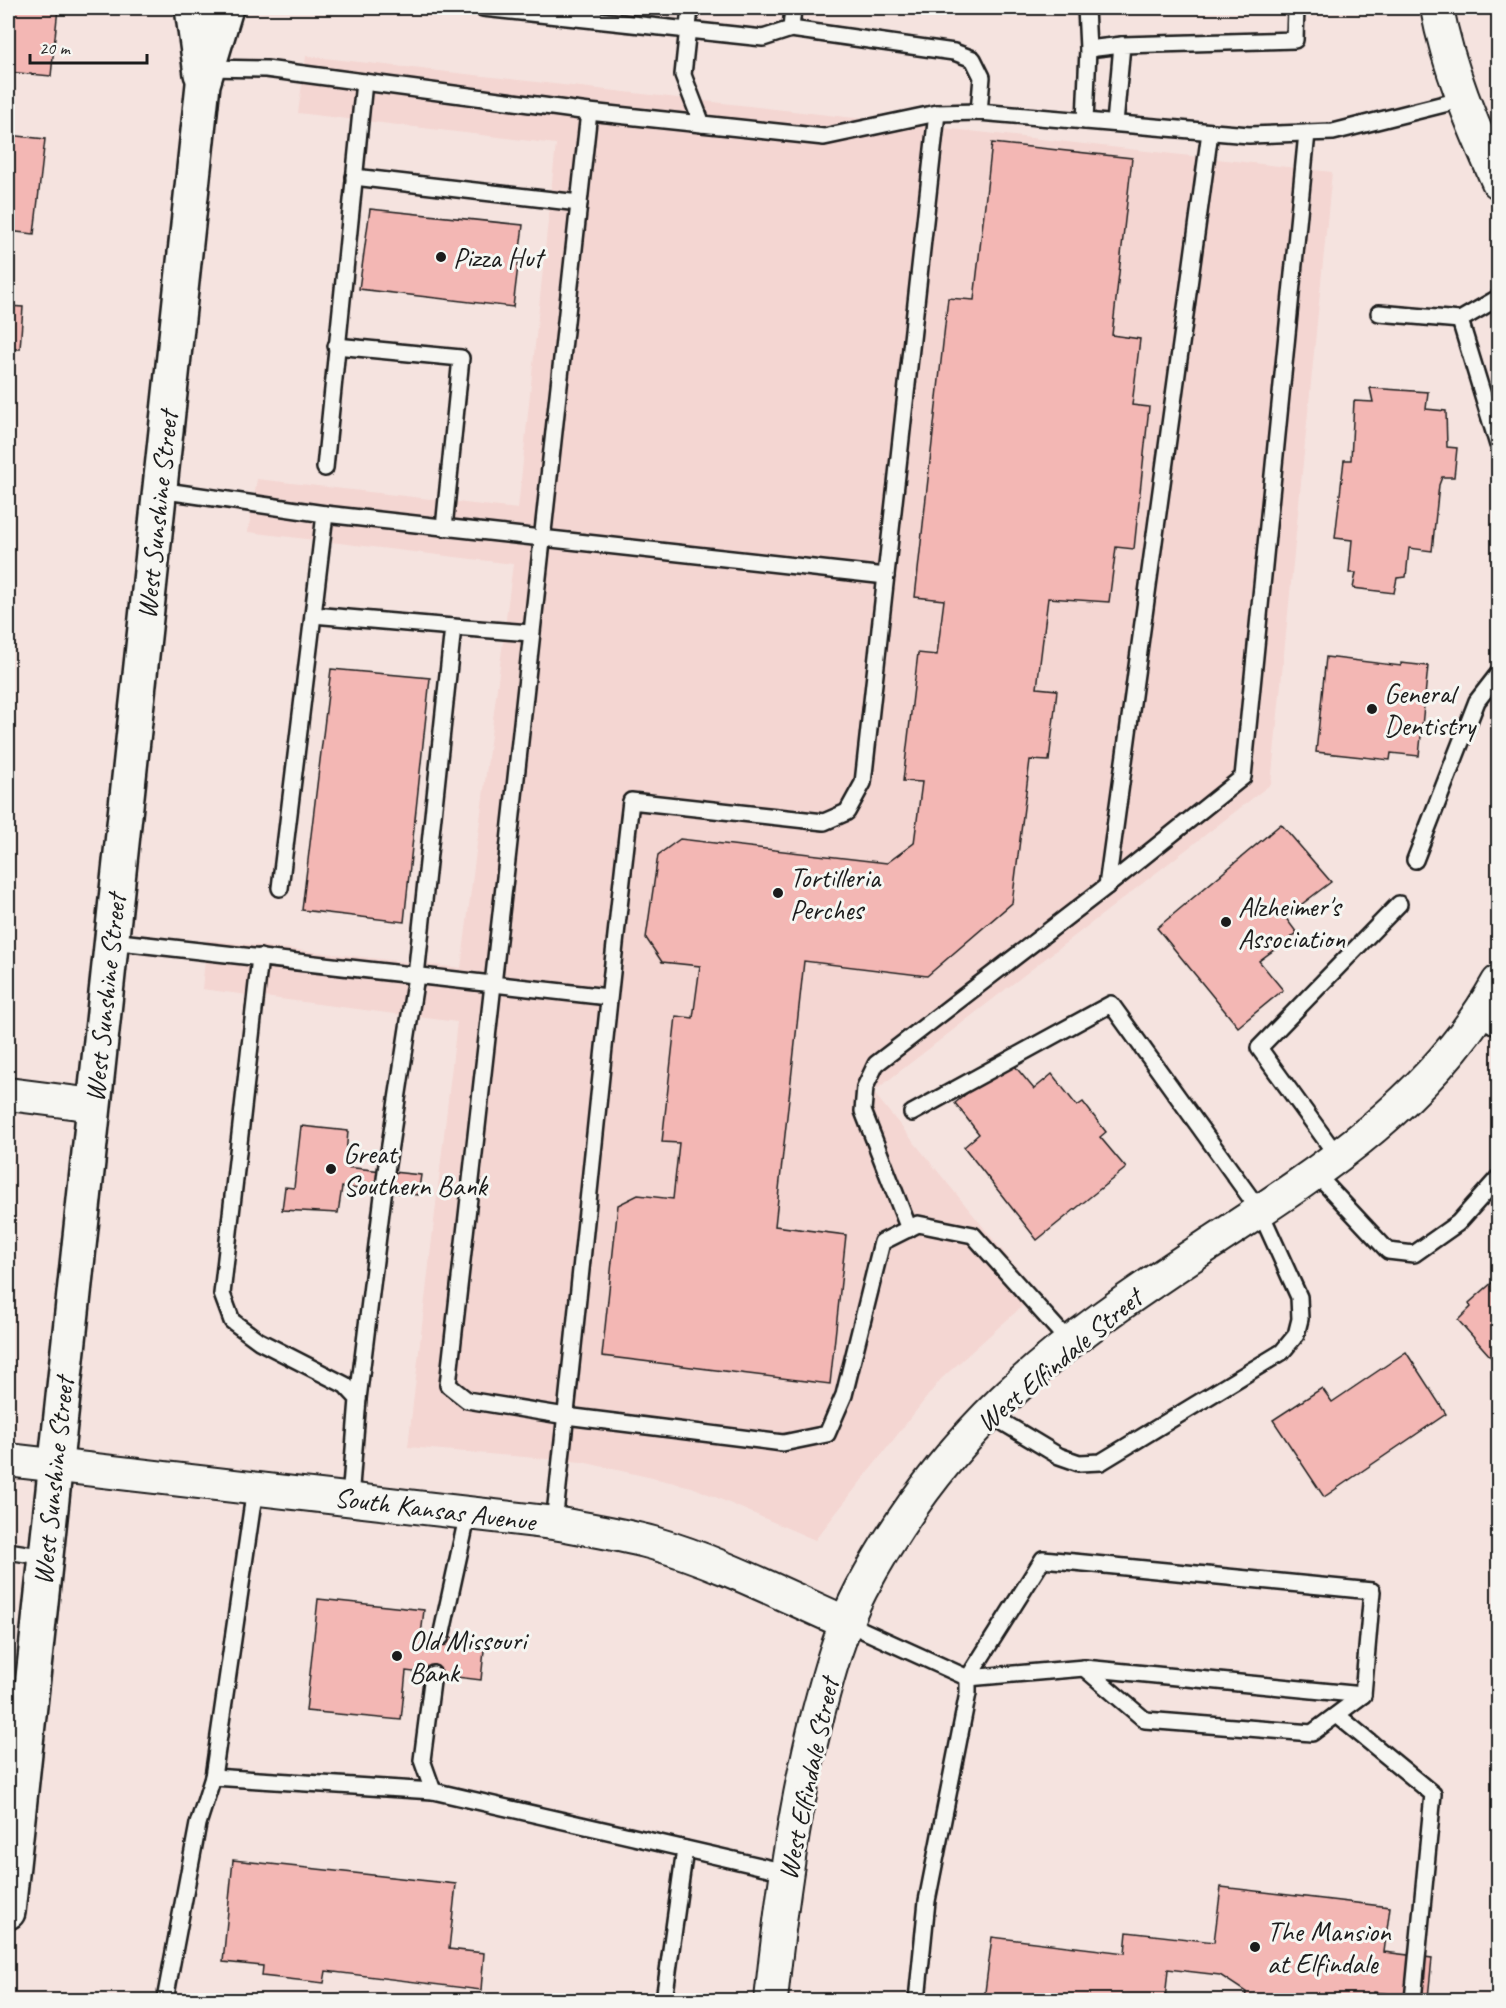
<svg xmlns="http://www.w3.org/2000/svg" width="1506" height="2008" font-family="Caveat,sans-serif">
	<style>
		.built { fill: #f4d6d2 }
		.building { fill: #f3b7b4; stroke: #1c1c1c; stroke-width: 1.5 }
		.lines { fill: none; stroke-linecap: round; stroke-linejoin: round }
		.service-casing { stroke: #1c1c1c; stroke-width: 20 }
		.minor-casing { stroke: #1c1c1c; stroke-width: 36 }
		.primary-casing { stroke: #1c1c1c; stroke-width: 38 }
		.service { stroke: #f6f6f2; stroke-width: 15 }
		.minor { stroke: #f6f6f2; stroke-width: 32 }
		.primary { stroke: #f6f6f2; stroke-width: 33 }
		.poi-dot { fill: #1c1c1c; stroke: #f6f6f2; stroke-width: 2 }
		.labels { text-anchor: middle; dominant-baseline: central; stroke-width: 6; stroke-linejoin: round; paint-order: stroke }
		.poi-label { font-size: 28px; fill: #1c1c1c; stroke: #f6f6f2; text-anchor: start }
		.street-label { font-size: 28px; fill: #1c1c1c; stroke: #f6f6f2 }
	</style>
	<rect width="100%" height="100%" fill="#f5e3df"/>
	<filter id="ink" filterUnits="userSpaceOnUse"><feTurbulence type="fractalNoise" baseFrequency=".0167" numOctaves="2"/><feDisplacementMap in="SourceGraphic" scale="12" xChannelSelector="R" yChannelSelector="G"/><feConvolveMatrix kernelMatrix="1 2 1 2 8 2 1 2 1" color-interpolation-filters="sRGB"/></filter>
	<g filter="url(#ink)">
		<path class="built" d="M306,56L1332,172L1271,784L873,1092L1037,1293L941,1379L815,1540L692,1487L582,1462L408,1447L457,1022L202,989L207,940L461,968L513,564L248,532L257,479L518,509L556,144L298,113Z"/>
		<g class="building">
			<path d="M8,8H58L51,76L8,72Z"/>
			<path d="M8,135L45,139L34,234L8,231Z"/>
			<path d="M992,143L1132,158L1112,335L1140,339L1132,405L1149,407L1134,549L1116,547L1109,602L1048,598L1037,688L1057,690L1049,761L1030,760L1012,903L927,976L804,961L775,1226L846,1235L830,1384L602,1356L618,1205L638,1195L673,1199L679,1143L662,1142L676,1016L693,1018L700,966L662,962L646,938L658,855L680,839L887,863L914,843L922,782L903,781L918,653L937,655L944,600L915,597L948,298L974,300Z"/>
			<path d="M370,209L523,225L513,307L359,289Z"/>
			<path d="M8,306L23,307L20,349H8Z"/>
			<path d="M1370,388L1428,392L1426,409L1446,411L1447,447L1457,448L1454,477H1442L1439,485L1432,551L1409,548L1406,577L1397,578L1394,593L1353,588L1356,573H1349L1352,540L1335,538L1344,460H1351L1354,401L1373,402Z"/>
			<path d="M1326,657L1401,666V663L1428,666L1419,756L1391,753L1390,760L1316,752Z"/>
			<path d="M331,669L430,678L404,922L302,910Z"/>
			<path d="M1281,824L1331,882L1285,917L1297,933L1259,961L1283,990L1238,1027L1157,928Z"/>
			<path d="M1009,1059L1034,1089L1052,1074L1077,1106L1083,1102L1106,1132L1100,1137L1126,1168L1037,1240L964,1147L979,1134L955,1103Z"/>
			<path d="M301,1126L348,1131L345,1167L421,1175L418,1195L342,1187L338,1213L282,1210L285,1187L294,1188Z"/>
			<path d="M1498,1267V1365L1458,1320L1471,1307L1469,1303L1495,1280L1492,1273Z"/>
			<path d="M1406,1352L1446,1414L1324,1497L1273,1420L1322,1388L1332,1402Z"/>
			<path d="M318,1599L424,1610L421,1635L485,1641L481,1680L406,1671L401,1720L306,1711Z"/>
			<path d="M233,1860L456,1884L449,1949L484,1953L481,1990L326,1971L324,1983L262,1976L263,1966L223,1962Z"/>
			<path d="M1221,1887L1390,1907L1384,1952L1432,1958L1428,1998L1374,1992L1373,2000H1245L1246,1992L1220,1975L1168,1969L1165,2000H984L992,1937L1125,1953L1127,1932L1214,1942Z"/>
		</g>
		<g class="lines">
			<g class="service-casing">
				<g id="service">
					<path d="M483,8L763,38L791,29L793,8"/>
					<path d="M690,8L683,75L702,124"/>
					<path d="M791,29L954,52L973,59L982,77L979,112"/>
					<path d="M1088,49L1122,45"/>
					<path d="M207,68L266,69L589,112L824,137L937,113L979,112L1249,135L1333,132L1464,99"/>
					<path d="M589,112C542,536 497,961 448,1385L467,1400L566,1416L783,1443L827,1434L844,1395L882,1242L918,1224L973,1235L1071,1344"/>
					<path d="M1085,121L1088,49L1086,8"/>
					<path d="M1115,123L1122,45L1295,40L1296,8"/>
					<path d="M354,177L579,203"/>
					<path d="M1498,298L1460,320L1498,445"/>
					<path d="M1379,313L1460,320"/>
					<path d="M336,346L461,358L444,528"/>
					<path d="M325,468L364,82"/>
					<path d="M159,490L325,514L886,576"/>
					<path d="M325,514L313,615L453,627L416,976L386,1171L358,1399"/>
					<path d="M453,627L531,633"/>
					<path d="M1415,860L1477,701L1498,674"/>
					<path d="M1107,886L1243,777L1307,133"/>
					<path d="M280,888L313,615"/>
					<path d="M111,941L608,997"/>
					<path d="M260,957L222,1294L232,1321L259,1341L345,1385L358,1399L350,1499"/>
					<path d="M1477,1015L1498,1028"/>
					<path d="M912,1113L1111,1004L1260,1211L1299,1297L1300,1319L1296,1335L1282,1352L1101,1462L1079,1463L1059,1456L989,1414"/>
					<path d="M1338,1157L1259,1048L1399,904"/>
					<path d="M1316,1174L1388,1251L1414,1254L1458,1223L1498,1178"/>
					<path d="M909,1229L863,1111L865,1087L876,1064L1107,886L1210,132"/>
					<path d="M554,1523C581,1282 603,1041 631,801L824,822L847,812L863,783L937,113"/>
					<path d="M8,1551L45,1557"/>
					<path d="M1043,1559L1372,1591L1363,1695L1084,1668L968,1678Z"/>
					<path d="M847,1623L968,1678V1693L927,1901L917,2000"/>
					<path d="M441,1637L468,1513"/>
					<path d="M1084,1668L1145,1720L1312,1733L1363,1695"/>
					<path d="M433,1674L422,1760L433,1791"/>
					<path d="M1337,1715L1433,1794L1413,2000"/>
					<path d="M213,1777L433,1791L786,1872"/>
					<path d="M165,2000L198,1824L213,1777L255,1488"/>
					<path d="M664,2000L685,1849"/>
				</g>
			</g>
			<g class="minor-casing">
				<g id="minor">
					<path d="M1437,8C1448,68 1473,126 1498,182"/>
					<path d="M8,1094L94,1105"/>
					<path d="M8,1460L554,1523C587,1529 621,1534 653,1543C720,1562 783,1595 847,1623"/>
					<path d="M771,2000C781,1904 794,1808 818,1714C829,1672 841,1628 861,1590C898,1520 946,1455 1003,1400C1064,1341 1137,1292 1208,1245C1318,1173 1433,1100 1498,982"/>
				</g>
			</g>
			<g class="primary-casing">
				<g id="primary">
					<path d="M192,8L201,74"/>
					<path d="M8,1912L203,84L226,8"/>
				</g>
			</g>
			<use href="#service" class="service"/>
			<use href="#minor" class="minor"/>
			<use href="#primary" class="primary"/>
		</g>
	</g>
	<g class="poi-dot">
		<circle cx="441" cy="257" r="6"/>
		<circle cx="1372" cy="709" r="6"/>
		<circle cx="778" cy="893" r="6"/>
		<circle cx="1226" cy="922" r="6"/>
		<circle cx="331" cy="1169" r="6"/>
		<circle cx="397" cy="1656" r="6"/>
		<circle cx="1255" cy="1947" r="6"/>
	</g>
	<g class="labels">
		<g class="poi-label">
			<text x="453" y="257">Pizza Hut</text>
			<text x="1384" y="693">General<tspan x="1384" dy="32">Dentistry</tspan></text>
			<text x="790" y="877">Tortilleria<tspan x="790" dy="32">Perches</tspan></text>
			<text x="1238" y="906">Alzheimer's<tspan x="1238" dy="32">Association</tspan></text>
			<text x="343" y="1153">Great<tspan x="343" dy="32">Southern Bank</tspan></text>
			<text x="409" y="1640">Old Missouri<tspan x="409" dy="32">Bank</tspan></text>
			<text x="1267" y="1931">The Mansion<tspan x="1267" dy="32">at Elfindale</tspan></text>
		</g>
		<g class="street-label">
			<text transform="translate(157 515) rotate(-84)">West Sunshine Street</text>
			<text transform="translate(105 998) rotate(-84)">West Sunshine Street</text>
			<text transform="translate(1059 1360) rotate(-40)">West Elfindale Street</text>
			<text transform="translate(53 1481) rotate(-84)">West Sunshine Street</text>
			<text transform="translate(435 1509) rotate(7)">South Kansas Avenue</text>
			<text transform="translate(808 1779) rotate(-78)">West Elfindale Street</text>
		</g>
	</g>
	<rect width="1506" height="2008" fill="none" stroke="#f6f6f2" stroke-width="30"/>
	<rect x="15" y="15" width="1476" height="1978" fill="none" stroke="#1c1c1c" stroke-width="2" filter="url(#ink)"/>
	<path d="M30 54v9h117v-9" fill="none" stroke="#1c1c1c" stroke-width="3"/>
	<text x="39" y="54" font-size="18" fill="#1c1c1c" stroke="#f6f6f2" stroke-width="4.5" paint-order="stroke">20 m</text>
</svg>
